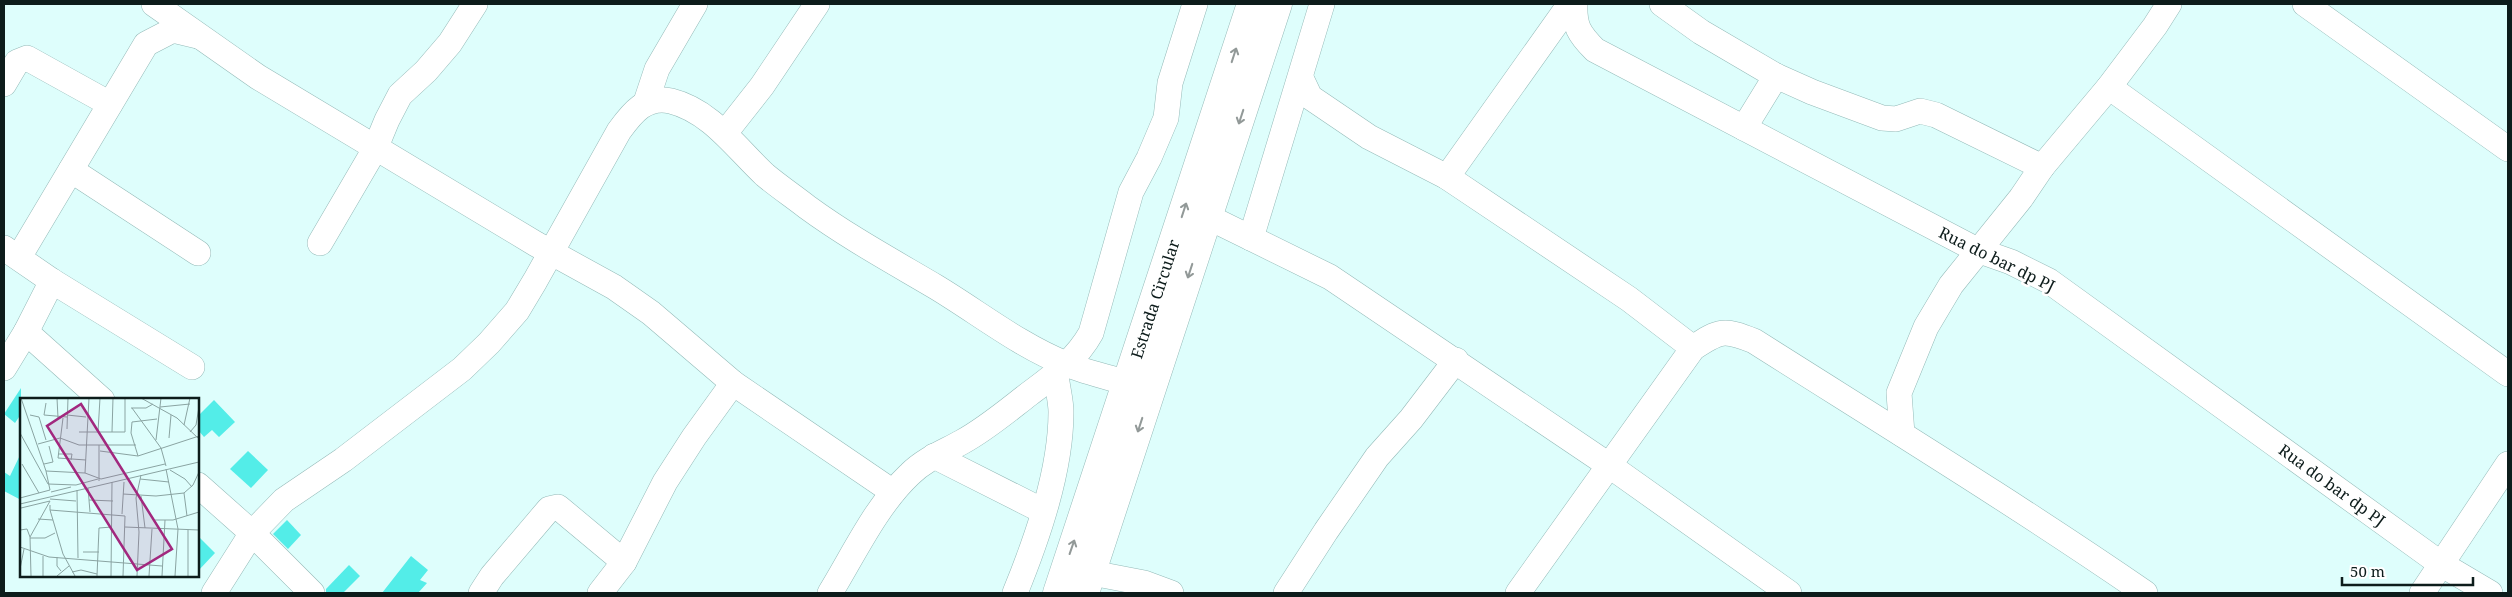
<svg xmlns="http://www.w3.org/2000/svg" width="2512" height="597" font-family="'Noto Serif',serif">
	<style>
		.building { fill: #53ede8 }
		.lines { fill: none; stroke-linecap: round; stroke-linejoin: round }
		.minor-casing { stroke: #94bab8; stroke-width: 26 }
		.major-casing { stroke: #94bab8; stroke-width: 29 }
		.minor { stroke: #fff; stroke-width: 25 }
		.major { stroke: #fff; stroke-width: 28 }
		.oneway { stroke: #929998 }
		.labels { text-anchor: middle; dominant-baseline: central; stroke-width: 5; stroke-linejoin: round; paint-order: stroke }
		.street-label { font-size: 16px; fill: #0d1c1b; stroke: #fff }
		.inset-road { fill: none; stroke: #8aa4a2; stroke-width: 1 }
		.view { fill: #a2287e; fill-opacity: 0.15; stroke: #a2287e; stroke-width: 2.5 }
		.inset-edge { fill: none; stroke: #0d1c1b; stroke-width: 2.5 }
	</style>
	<rect width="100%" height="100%" fill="#defefc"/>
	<g class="building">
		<path d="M21,388V414L15,423L4,414Z"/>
		<path d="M214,400L235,422L219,437L212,430L204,437L198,430V416Z"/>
		<path d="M248,451L268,470L251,488L230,469Z"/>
		<path d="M21,453V500L4,491V472L10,476Z"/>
		<path d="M287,520L301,535L288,549L273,534Z"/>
		<path d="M198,536L215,553L198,571Z"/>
		<path d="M411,556L428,570L420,580L427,583L418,593H382Z"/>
		<path d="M349,565L360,576L343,593H326V589Z"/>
	</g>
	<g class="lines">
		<g class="minor-casing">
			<g id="minor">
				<path d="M154,4L258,77L536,244L614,287L651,313L733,383L893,492"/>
				<path d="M1575,4C1574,26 1579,34 1595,50L1977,250L2011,262L2049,281L2441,564L2490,593"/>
				<path d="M1662,4L1701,32L1776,76L1812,92L1882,118L1896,119L1920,111L1936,115L2042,167"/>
				<path d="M2305,4L2508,149"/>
				<path d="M1301,78L1310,97L1369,137L1447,177L1629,299L1693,348"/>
				<path d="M4,84L17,62L27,58L110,104"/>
				<path d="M2109,87L2508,374"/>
				<path d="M646,102L657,69L695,4"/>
				<path d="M1744,128L1776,76"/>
				<path d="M725,133L762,86L817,4"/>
				<path d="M71,170L198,253"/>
				<path d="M1447,177L1570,4"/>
				<path d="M1208,217L1330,277L1610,466L1789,593"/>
				<path d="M1251,238L1322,4"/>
				<path d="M320,243L375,149L387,120L400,95L426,71L450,43L475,4"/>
				<path d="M4,248L52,281L192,367"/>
				<path d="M19,257L146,44L173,30L198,36"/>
				<path d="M26,332L102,400"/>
				<path d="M4,368L26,332L52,281"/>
				<path d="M1902,434L1899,393L1926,327L1951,285L2021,198L2042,167L2109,87L2155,26L2169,4"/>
				<path d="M934,456L1043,511"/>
				<path d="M198,485L252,533L312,593"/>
				<path d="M1092,573L1144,583L1171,593"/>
				<path d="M214,593L252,533L284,500L343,460L462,369L489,343L517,311L535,281L619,131C632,113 646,95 671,101C711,111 736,148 765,175C778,186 793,196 807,207C848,237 892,261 936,287C979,313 1019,345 1066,364C1085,372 1107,377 1128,383"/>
				<path d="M481,593L492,576L549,509L558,507L624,562"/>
				<path d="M600,593L624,562L665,482L694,437L733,383"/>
				<path d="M830,593C854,554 876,506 910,474C925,459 944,452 962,442C986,429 1007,411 1029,394C1053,376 1076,360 1091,333L1131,192L1149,158L1166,118L1170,83L1195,4"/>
				<path d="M1015,593C1037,539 1061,471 1061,412C1061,400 1057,387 1056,374"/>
				<path d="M1286,593L1326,531L1377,457L1411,419L1456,360"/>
				<path d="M1518,593L1693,348C1720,330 1724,329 1754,341C1885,424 2017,505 2145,593"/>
				<path d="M2422,593L2508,464"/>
			</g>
		</g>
		<g class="major-casing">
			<g id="major">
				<path d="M1057,593L1251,4"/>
				<path d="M1085,593L1278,4"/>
			</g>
		</g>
		<use href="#minor" class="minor"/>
		<use href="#major" class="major"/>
	</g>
	<defs><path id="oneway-shaft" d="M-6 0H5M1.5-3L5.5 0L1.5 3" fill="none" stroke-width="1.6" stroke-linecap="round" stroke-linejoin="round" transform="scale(1.25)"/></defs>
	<g class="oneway">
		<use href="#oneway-shaft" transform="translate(1234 55) rotate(-72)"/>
		<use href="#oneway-shaft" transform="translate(1241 117) rotate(108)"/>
		<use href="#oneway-shaft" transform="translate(1184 210) rotate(-72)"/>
		<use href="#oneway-shaft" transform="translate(1190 271) rotate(108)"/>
		<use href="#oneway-shaft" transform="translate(1140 425) rotate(108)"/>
		<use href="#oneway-shaft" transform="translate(1072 547) rotate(-71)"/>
	</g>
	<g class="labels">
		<g class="street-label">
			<text transform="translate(1997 259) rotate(26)">Rua do bar dp PJ</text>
			<text transform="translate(1155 299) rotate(-72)">Estrada Circular</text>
			<text transform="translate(2332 485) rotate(36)">Rua do bar dp PJ</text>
		</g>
	</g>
	<g transform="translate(20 398)">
		<rect width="179" height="179" fill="#defefc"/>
		<path class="inset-road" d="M1,0L26,73M37,0L38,20M80,0L78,34H82M121,0L157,20L179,41M26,5L24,17L47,19M140,9L170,6M111,10H126L133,6M112,10L141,50L146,68M10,17L19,19L26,42M47,17L66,19M43,20L38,60L66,62M164,27L170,0M47,31L48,0M59,34H78M82,34H105V0M92,34L93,0M170,34L176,27L179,9M0,35L28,86L56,87L78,81M149,40L151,17M136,42L141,0M18,46L40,40L59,47H79V83M79,47H116M80,53L118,58L179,38M38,56H52L51,62M118,58L111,35L112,24L137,21M2,66L19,95M24,66L33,64L29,48M146,71L158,131L155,178M150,72L165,81L172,89M65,75L69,0M120,81L149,84M68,90L70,114M57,92L58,160M31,94L51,89M164,95L167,118M103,96L136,98L164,95L173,87L179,74M121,98L125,130M0,100L30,92L26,73L65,75L81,81L145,66M30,101L56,103M69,102L93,103M0,106L179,64M30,107V112L105,118L103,178M1,110L30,103L10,139L11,178M30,112L43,156L55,178M102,116L104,84M18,121L33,122M135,122H153L179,114M105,129L179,132M0,132L7,131L10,139M168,132V178M10,140H25L35,135M0,149L29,159L142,168M63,154H79M37,159V168L41,173M0,171L4,151M52,174L61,172L77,176M23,178V158M37,178L49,168M77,178L79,130L92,129M91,178L92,84M117,178L119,134L116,100L121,77M129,178L132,131M142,178L145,122"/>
		<path class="view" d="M61,6L152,151L117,172L27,28Z"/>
		<rect width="179" height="179" class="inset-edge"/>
	</g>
	<rect width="2512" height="597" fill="none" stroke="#0d1c1b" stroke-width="10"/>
	<path d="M2342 577v8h131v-8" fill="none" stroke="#0d1c1b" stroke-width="2.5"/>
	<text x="2350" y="577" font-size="15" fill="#0d1c1b" stroke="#ffffff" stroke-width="4" paint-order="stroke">50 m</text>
</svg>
